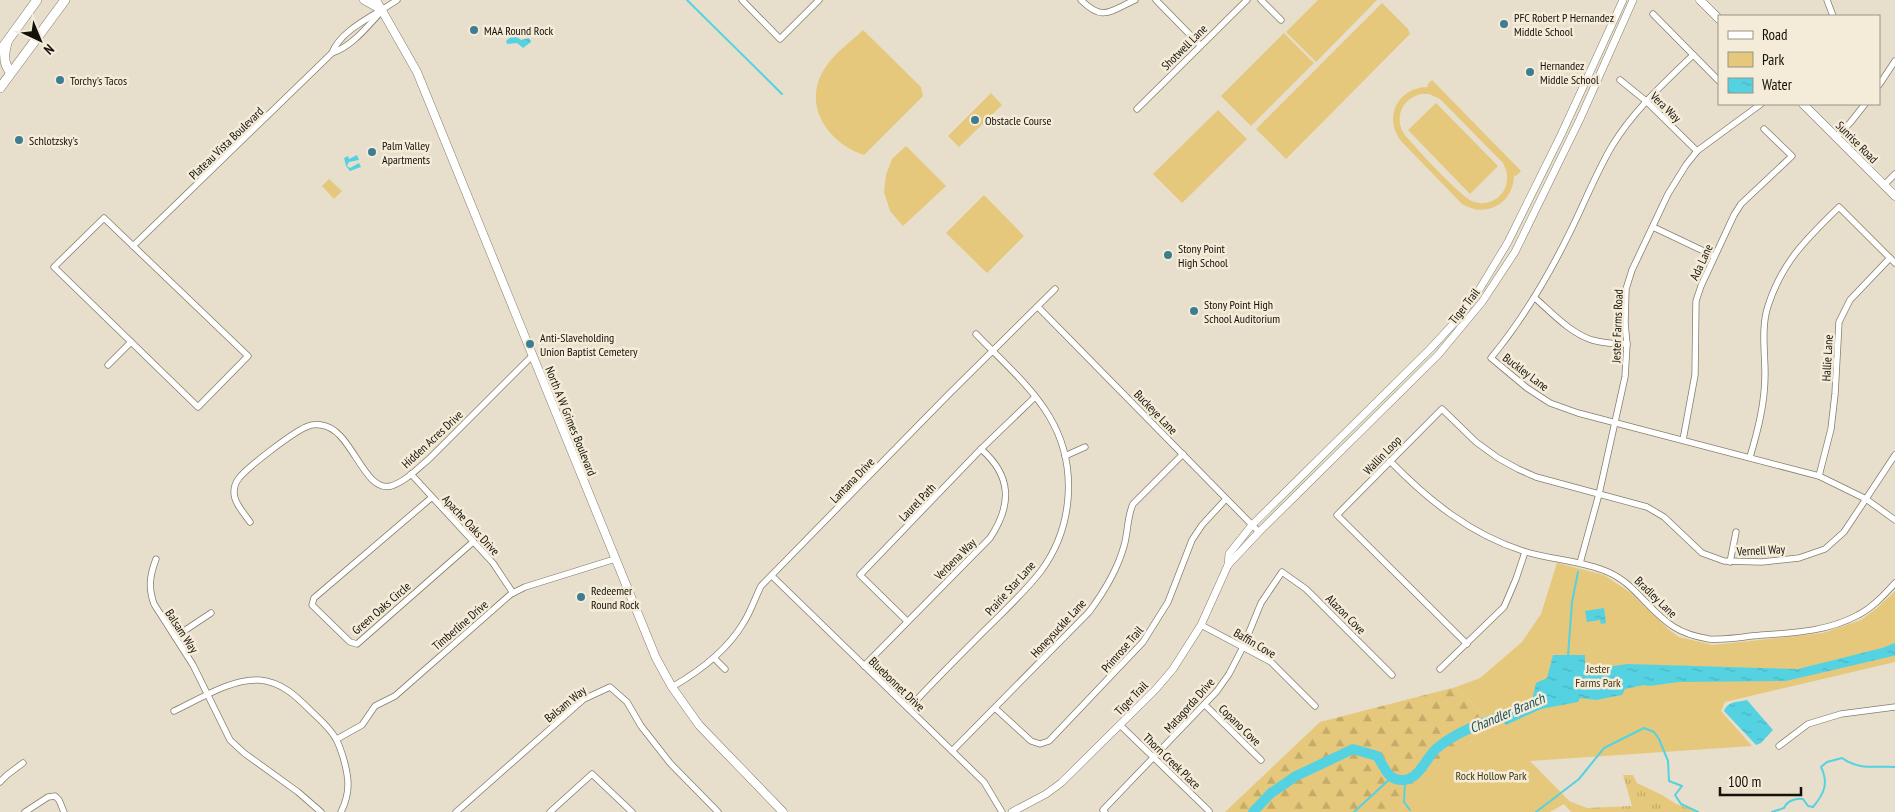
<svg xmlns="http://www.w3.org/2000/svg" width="1895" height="812" font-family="'PT Sans Narrow',sans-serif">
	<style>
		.grass { fill: url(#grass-tufts) }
		.forest { fill: url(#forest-firs) }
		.park { fill: #e5c87b; fill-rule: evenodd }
		.water { fill: url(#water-ripples) }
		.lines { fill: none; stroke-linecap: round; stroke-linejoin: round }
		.stream { stroke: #55d2e2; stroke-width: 2 }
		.river { stroke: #55d2e2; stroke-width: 10 }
		.minor-casing { stroke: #857e6c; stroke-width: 7 }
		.tertiary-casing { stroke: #857e6c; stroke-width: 8 }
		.secondary-casing { stroke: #857e6c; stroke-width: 9 }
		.trunk-casing { stroke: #857e6c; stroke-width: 10 }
		.minor { stroke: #fff; stroke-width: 5.5 }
		.tertiary { stroke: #fff; stroke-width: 7 }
		.secondary { stroke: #fff; stroke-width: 8 }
		.trunk { stroke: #fff; stroke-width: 9 }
		.poi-dot { fill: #3d7c91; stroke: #f4ecd8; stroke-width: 2 }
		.labels { text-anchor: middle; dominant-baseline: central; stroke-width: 5; stroke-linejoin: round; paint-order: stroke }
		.poi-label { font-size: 12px; fill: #14110b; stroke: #f4ecd8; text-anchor: start }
		.street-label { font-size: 12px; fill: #14110b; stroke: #f4ecd8 }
		.park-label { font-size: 12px; fill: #453712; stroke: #f4ecd8 }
		.water-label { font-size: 14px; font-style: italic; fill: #1c5259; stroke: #f4ecd8 }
	</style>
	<defs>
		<pattern id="grass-tufts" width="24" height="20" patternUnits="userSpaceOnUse" patternTransform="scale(1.25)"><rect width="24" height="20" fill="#e5c87b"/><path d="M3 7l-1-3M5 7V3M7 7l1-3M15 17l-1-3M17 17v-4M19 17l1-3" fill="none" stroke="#c4ab69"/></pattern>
		<pattern id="forest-firs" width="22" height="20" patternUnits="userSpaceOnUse" patternTransform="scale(1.25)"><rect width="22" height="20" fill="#e5c87b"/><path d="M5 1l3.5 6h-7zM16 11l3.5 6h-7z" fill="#c4ab69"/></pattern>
		<pattern id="water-ripples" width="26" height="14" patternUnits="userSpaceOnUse" patternTransform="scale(1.25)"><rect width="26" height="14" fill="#55d2e2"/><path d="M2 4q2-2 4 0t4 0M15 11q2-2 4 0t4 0" fill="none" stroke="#49b3c1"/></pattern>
	</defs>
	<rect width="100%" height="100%" fill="#e7dfcb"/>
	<path class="grass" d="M1623,775H1633L1637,783L1662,795L1676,804L1700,812H1580L1569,801L1587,808L1632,806Z"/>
	<path class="forest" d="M1456,687L1491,722L1398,812H1225L1320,722Z"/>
	<g class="park">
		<path d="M1318,0H1377L1316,62L1286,32Z"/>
		<path d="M1382,3L1408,29L1410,34L1286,159L1256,129Z"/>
		<path d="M863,30L921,87L923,96L864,155C826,142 800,102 827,65C836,52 852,41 863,30Z"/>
		<path d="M1284,33L1314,63L1251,126L1221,96Z"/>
		<path d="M1432,80L1521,171L1516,176L1514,175C1514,203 1486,219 1462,204L1402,142C1382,118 1398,87 1428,87L1427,85ZM1421,94H1429L1440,99L1503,163C1508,172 1509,183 1503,192C1496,202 1483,206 1472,201C1461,197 1414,146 1404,134C1394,117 1402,99 1421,94Z"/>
		<path d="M991,93L1002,105L959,147L948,136Z"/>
		<path d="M1436,103L1498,166L1470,194L1408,130Z"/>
		<path d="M1218,110L1247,139L1182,203L1153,174Z"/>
		<path d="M906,146L946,186L903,226L890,211L884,192L886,175L892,159Z"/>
		<path d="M329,179L342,191L334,199L322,186Z"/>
		<path d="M984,195L1024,236L987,273L946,233Z"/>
		<path d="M1557,563L1604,575L1631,593L1668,629L1679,637L1713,645L1823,633L1861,620L1877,608L1895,591V662L1725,702L1721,711L1752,746L1530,761L1580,812H1571L1564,804L1550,812H1398L1491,722L1456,687L1480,678L1522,642L1541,614Z"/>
	</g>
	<g class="water">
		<path d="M513,35H515L521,40L529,38L531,42L523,48L517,43L507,44L506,41Z"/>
		<path d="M357,155L359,160L349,162L347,166L350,168L359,163L361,167L350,171L346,166L344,158L348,156L349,159Z"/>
		<path d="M1604,608L1606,623L1601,624L1600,620L1587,622L1585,611Z"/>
		<path d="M1895,643V655L1893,656L1786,681L1679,682L1649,686L1644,685L1625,689L1622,695L1596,700L1580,698L1578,702L1541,709L1506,725L1498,712L1519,707L1532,700L1536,683L1547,678L1553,655H1585V674L1594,669L1627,664L1798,669L1882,648Z"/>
		<path d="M1747,700L1773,730L1761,743L1756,745L1724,711C1728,701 1738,702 1747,700Z"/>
	</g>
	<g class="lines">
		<g class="stream">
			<path d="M687,0L782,94"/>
			<path d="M1568,656L1572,602L1578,572"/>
			<path d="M1405,780L1404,802L1410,810"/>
			<path d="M1354,812L1391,778"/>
			<path d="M1536,812L1579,779L1604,748L1644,728L1654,732L1659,739L1668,761L1669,781L1682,786L1675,795L1681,804L1698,812"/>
			<path d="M1772,812L1784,808C1787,801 1795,798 1803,799L1808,806L1813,807C1824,794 1829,783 1821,767L1827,762L1842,758C1858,770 1875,766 1895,767"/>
		</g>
		<path class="river" d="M1253,812L1271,793L1296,776L1353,749L1377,756C1385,767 1387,781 1404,780C1419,779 1426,758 1436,749C1458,730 1486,722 1512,713"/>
		<g class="minor-casing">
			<g id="minor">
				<path d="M742,0L780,39L819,0"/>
				<path d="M1081,0C1103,22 1110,11 1135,0"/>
				<path d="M1156,0L1200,45"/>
				<path d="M1261,0L1281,20"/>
				<path d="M1827,0L1833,16"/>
				<path d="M1653,14L1719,81"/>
				<path d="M332,53C351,47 366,28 379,14"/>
				<path d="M1693,55C1664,83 1633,111 1612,146C1596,173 1584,204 1570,232C1548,277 1523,319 1491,358L1527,388L1550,403L1578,413L1819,476L1866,499L1895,520"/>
				<path d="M1620,80L1646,101L1697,151"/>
				<path d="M1879,85L1895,61"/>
				<path d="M1137,109L1247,0"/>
				<path d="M1836,137L1850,123L1865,104"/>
				<path d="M1884,185L1895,174"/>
				<path d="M104,218L248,356L198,407L54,267Z"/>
				<path d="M1653,227L1714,256"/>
				<path d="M133,246L332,53C341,29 376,15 397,0"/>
				<path d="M1535,298C1551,312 1570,333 1592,340C1603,343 1615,344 1627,344"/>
				<path d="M1038,307L1259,532"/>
				<path d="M108,365L131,342"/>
				<path d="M1683,440L1695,375L1696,301L1701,286L1734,215L1741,204L1792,156L1764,129"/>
				<path d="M1065,456L1085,447"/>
				<path d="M1750,457C1758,430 1765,403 1765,374C1765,352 1761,327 1768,306C1782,262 1807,238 1839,207L1895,263"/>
				<path d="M1390,461C1428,500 1470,534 1523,551C1551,560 1580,560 1608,572C1636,584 1649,612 1674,627C1685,634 1697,637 1709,639C1723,640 1737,638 1751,636C1787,633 1825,633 1858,615C1872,608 1884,595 1895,583"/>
				<path d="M411,474L493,563L513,593"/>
				<path d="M1819,476L1831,429L1835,394L1839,322L1850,300L1890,258"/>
				<path d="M431,498L314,598L312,605L350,642L357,644L473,542"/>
				<path d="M250,522C244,513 234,503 234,492C234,487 236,482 239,478C249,466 292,433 306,427C310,425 316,424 321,425C352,428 363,493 391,486C405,482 418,468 429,459L532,356"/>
				<path d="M156,559C150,575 148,587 154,604L193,665L230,740L244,753L298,792L321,812"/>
				<path d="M1730,562L1736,532"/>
				<path d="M1580,563L1599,494L1625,377L1627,344L1625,323L1626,289L1632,270L1668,194L1686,165L1697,151L1761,104"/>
				<path d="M772,576L984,782L1002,812"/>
				<path d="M907,621L860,575L981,449L1035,397"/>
				<path d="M1201,625L1271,662L1315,706"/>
				<path d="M175,637L211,613"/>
				<path d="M1467,644L1337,515L1442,409L1476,442L1498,458L1518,469L1536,477L1647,507L1664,517L1702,553L1724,561L1762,562L1799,558L1825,549L1844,532L1895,455"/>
				<path d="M714,658L725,669"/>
				<path d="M864,666L990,538C1012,505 1012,476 981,449"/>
				<path d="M1440,669L1504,607L1516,579L1525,552"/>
				<path d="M672,687C700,671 727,651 744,622C751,611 755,598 761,586L948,395L1055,289"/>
				<path d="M1205,705L1261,760"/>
				<path d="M909,708C934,681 960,655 986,629C1005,610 1025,592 1041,571C1074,526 1078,464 1049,416C1031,386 1000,359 976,334"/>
				<path d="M995,708L1031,741L1040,744L1049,741L1143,642L1168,602L1192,540L1202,525L1226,499"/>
				<path d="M174,711C198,700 232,678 259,680C282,682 296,696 311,711C319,719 330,728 336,739C339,744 341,751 343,757C349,777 351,792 341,812"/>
				<path d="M1120,725L1209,811"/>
				<path d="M337,739L362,725L375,706L395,696L511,594L525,587L615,559"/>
				<path d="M1779,746L1808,724L1841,714L1895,707"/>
				<path d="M952,751L1089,612C1104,592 1117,571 1124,546C1128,533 1127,517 1133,504L1183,454"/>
				<path d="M0,782L7,775L23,763"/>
				<path d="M25,812L48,797L55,796L59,800L64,812"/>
				<path d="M456,812L584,699L610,687L627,702L641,726L670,763L718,812"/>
				<path d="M550,812L592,774L632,812"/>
				<path d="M1105,812L1103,810L1217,691L1229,674L1243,647L1261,603L1282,572L1306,589L1392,675"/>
			</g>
		</g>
		<g class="tertiary-casing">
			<g id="tertiary">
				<path d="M1228,565L1229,554L1252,525L1430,349L1455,322L1476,295L1508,242L1561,135L1623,0"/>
				<path d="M1012,812L1046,794L1061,783L1156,689L1173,669L1201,625L1228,565L1259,532L1438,355L1482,302L1515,252L1580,119L1633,0"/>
			</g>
		</g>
		<g class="secondary-casing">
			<g id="secondary">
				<path d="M364,0L382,10"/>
				<path d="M376,0L417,72L656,658L672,687L699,725L783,812"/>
				<path d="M1700,0L1719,19"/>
				<path d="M1803,104L1895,196"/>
			</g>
		</g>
		<g class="trunk-casing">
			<g id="trunk">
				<path d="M7,43C4,53 3,65 11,72"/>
				<path d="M0,51L37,0"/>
				<path d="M0,88L65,0"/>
			</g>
		</g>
		<use href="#minor" class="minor"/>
		<use href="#tertiary" class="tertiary"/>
		<use href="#secondary" class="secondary"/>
		<use href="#trunk" class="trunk"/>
	</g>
	<g class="poi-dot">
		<circle cx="1504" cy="24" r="5"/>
		<circle cx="474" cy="30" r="5"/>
		<circle cx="1530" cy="72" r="5"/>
		<circle cx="60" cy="80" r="5"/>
		<circle cx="975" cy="120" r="5"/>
		<circle cx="19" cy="140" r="5"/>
		<circle cx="372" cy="152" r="5"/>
		<circle cx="1168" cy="255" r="5"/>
		<circle cx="1194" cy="311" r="5"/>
		<circle cx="530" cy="344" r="5"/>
		<circle cx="581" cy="597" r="5"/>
	</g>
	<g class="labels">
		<g class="poi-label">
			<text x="1514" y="17">PFC Robert P Hernandez<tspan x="1514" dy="14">Middle School</tspan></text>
			<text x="484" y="30">MAA Round Rock</text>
			<text x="1540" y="65">Hernandez<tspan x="1540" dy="14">Middle School</tspan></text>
			<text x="70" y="80">Torchy's Tacos</text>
			<text x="985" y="120">Obstacle Course</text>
			<text x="29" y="140">Schlotzsky's</text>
			<text x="382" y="145">Palm Valley<tspan x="382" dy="14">Apartments</tspan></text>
			<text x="1178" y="248">Stony Point<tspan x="1178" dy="14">High School</tspan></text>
			<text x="1204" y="304">Stony Point High<tspan x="1204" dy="14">School Auditorium</tspan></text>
			<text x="540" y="337">Anti-Slaveholding<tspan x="540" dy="14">Union Baptist Cemetery</tspan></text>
			<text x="591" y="590">Redeemer<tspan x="591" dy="14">Round Rock</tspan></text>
		</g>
		<g class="street-label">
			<text transform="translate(1184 47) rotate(-45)">Shotwell Lane</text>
			<text transform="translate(1666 107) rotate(44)">Vera Way</text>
			<text transform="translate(1857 142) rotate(45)">Sunrise Road</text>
			<text transform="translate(226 143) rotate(-44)">Plateau Vista Boulevard</text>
			<text transform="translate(1701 262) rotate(-65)">Ada Lane</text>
			<text transform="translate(1464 306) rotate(-52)">Tiger Trail</text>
			<text transform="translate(1617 326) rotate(-88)">Jester Farms Road</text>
			<text transform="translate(1827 358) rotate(-87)">Hallie Lane</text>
			<text transform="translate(1526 372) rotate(37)">Buckley Lane</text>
			<text transform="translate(1156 412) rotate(46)">Buckeye Lane</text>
			<text transform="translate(571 421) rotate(68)">North A W Grimes Boulevard</text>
			<text transform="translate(432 439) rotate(-43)">Hidden Acres Drive</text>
			<text transform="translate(1382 455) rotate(-46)">Wallin Loop</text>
			<text transform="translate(852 480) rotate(-46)">Lantana Drive</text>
			<text transform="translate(917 502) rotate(-46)">Laurel Path</text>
			<text transform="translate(471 525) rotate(47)">Apache Oaks Drive</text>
			<text transform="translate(1761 550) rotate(-3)">Vernell Way</text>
			<text transform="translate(955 559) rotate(-45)">Verbena Way</text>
			<text transform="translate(1010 588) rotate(-48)">Prairie Star Lane</text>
			<text transform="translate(1656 597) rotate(44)">Bradley Lane</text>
			<text transform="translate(381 608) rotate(-41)">Green Oaks Circle</text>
			<text transform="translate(1346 614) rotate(45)">Alazon Cove</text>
			<text transform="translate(460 625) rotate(-41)">Timberline Drive</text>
			<text transform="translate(1058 628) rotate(-47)">Honeysuckle Lane</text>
			<text transform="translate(182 631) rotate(57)">Balsam Way</text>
			<text transform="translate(1255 643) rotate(30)">Baffin Cove</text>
			<text transform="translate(1122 649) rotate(-49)">Primrose Trail</text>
			<text transform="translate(897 684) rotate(44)">Bluebonnet Drive</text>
			<text transform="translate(1131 698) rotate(-46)">Tiger Trail</text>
			<text transform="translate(565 704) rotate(-39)">Balsam Way</text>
			<text transform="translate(1189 705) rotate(-48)">Matagorda Drive</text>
			<text transform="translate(1240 725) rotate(44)">Copano Cove</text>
			<text transform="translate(1172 761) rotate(44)">Thorn Creek Place</text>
		</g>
		<g class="park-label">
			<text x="1598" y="668">Jester<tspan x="1598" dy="14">Farms Park</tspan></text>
			<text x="1491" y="775">Rock Hollow Park</text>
		</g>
		<g class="water-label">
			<text transform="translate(1507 713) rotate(-23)">Chandler Branch</text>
		</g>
	</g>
	<rect x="1718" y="15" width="162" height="90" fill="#f4ecd8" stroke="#9a9486"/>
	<rect x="1728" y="31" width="25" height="8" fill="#ffffff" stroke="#9a9486"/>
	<text x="1762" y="40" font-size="15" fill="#14110b">Road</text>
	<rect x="1728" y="52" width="25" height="15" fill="#e5c87b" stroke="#9a9486"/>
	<text x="1762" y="65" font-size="15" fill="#14110b">Park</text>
	<rect x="1728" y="78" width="25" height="15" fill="url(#water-ripples)" stroke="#9a9486"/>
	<text x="1762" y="90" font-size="15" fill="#14110b">Water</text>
	<g transform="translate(40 40) rotate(136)" stroke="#f4ecd8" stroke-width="4" paint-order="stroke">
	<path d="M0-4L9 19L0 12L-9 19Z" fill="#14110b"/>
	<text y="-8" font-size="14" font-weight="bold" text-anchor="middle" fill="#14110b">N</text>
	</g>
	<path d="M1720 787v8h81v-8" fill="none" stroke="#14110b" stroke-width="2.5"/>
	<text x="1728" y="787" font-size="15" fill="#14110b" stroke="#f4ecd8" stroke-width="4" paint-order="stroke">100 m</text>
</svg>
